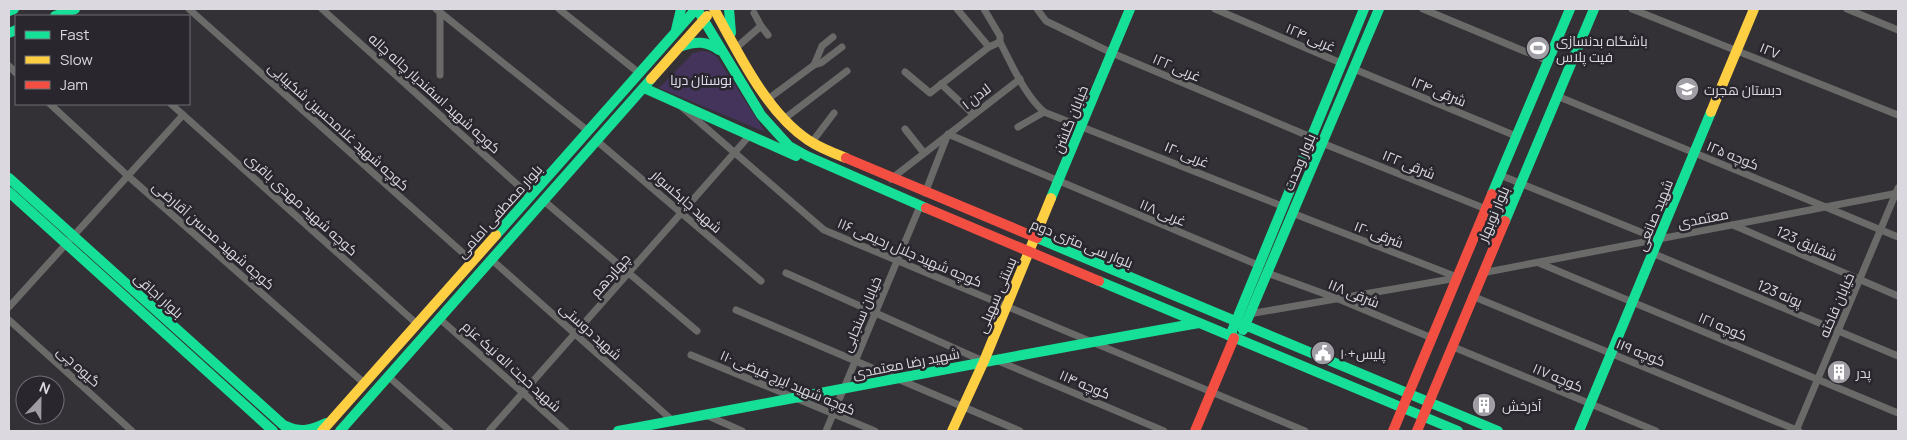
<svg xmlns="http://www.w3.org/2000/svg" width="1907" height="440" font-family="Manrope,Cairo,sans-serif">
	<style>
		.green { fill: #44345b }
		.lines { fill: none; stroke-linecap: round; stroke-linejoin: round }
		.street { stroke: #6a6a69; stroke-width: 7 }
		.fast { stroke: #16e098; stroke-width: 10 }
		.slow { stroke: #ffcf43; stroke-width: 10 }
		.jam { stroke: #f24e42; stroke-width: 10 }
		.labels { text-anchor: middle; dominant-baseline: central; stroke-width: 5; stroke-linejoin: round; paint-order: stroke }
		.street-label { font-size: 14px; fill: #dbd9df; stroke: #29262e }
		.poi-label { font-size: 14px; fill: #dbd9df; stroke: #29262e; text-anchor: start }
		.park-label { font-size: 14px; fill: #e3dcf0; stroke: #29262e }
	</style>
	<rect width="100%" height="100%" fill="#333136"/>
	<path class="green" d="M702,51L709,52L717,57L765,132L659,88L693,53Z"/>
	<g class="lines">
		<g class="street">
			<path d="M189,9L472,261"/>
			<path d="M322,9L530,196"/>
			<path d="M436,9L588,131"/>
			<path d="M559,9L639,73"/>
			<path d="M957,9L989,47"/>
			<path d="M984,9L1000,36V42"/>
			<path d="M1037,9L1046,21L1112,53L1311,137"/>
			<path d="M1215,9L1341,63"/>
			<path d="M1423,9L1548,61"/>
			<path d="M1632,9L1898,115"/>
			<path d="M1847,9L1898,30"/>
			<path d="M754,13L761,26"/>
			<path d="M737,47L761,26L768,35"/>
			<path d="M814,65L822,46L833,37"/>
			<path d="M9,66L16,73"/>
			<path d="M1354,69L1516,136"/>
			<path d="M905,72L930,93L989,47L1000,42C1012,65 1024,94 1044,112L1282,206"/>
			<path d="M440,75V12"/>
			<path d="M941,84L973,114"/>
			<path d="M1557,96L1898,237"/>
			<path d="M768,99L814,65L821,63L842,47"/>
			<path d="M50,104L128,176L364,383"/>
			<path d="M171,104L417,324"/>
			<path d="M682,107L824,230L1305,431"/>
			<path d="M784,119L847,71"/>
			<path d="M1018,127L1044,112"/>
			<path d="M905,129L924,153"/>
			<path d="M597,141L761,281"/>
			<path d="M812,142L834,113"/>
			<path d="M1322,143L1486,209"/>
			<path d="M1500,175L1658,239"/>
			<path d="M891,179L1020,79"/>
			<path d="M925,193L948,134L1258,265"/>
			<path d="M544,201L697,331"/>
			<path d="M1292,213L1457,277"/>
			<path d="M1733,225L1898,296"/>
			<path d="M1652,253L1898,356"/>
			<path d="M492,260L673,421"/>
			<path d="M1539,263L1898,413"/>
			<path d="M786,273L983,361"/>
			<path d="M1267,273L1336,298L1432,338"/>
			<path d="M1482,273L1898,193"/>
			<path d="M1472,296L1799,431"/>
			<path d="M9,307L183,115"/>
			<path d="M736,310L1020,431"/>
			<path d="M1249,314L1457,278"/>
			<path d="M440,319L566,431"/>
			<path d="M9,320L132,431"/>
			<path d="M1451,346L1656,431"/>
			<path d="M691,355L875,431"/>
			<path d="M996,360L1164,431"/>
			<path d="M389,377L450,431"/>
			<path d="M706,415L742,431"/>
			<path d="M489,431L750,135"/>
			<path d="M826,431L920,206"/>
			<path d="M1796,431L1898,188"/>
		</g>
		<g class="fast">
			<path d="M697,9L761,115L789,146L807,156L926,208"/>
			<path d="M729,9L731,33"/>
			<path d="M9,11L14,9"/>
			<path d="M55,16L75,9"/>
			<path d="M676,30L681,9"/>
			<path d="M9,33L16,30"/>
			<path d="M682,46C696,41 707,41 719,50"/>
			<path d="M644,88L796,156"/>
			<path d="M9,178L290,431"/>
			<path d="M9,192L273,431"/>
			<path d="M1492,194L1570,9"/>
			<path d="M1051,198L1130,9"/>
			<path d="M1505,221L1594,9"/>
			<path d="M496,235L696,9"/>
			<path d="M1037,238L1498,431"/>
			<path d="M1099,281L1458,431"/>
			<path d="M1243,330L1379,9"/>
			<path d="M1230,336L1364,9"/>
			<path d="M286,426C301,433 312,430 326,423"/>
			<path d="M340,431L651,79"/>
			<path d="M618,431C812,395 1005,357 1199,323"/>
			<path d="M1579,431L1711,112"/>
		</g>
		<g class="slow">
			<path d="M714,9C738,52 766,112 808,140C820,148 833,153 846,158"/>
			<path d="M651,79L707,16"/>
			<path d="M1711,112L1754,9"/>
			<path d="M322,431L496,235"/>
			<path d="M952,431L984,361L1051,198"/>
		</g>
		<g class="jam">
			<path d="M846,158L1037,238"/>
			<path d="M926,208L1099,281"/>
			<path d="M1195,431L1234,338"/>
			<path d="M1393,431L1492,194"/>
			<path d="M1417,431L1505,221"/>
		</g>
	</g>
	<defs>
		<g id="stadium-disc" transform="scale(1.25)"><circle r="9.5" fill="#a09ea4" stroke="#29262e"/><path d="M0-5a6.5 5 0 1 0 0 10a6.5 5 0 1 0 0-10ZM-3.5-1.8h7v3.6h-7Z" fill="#fff"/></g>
		<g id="school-disc" transform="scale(1.25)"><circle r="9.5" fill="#a09ea4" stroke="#29262e"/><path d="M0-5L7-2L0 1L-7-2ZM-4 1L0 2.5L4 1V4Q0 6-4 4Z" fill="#fff"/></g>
		<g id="civic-disc" transform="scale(1.25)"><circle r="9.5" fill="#a09ea4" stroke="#29262e"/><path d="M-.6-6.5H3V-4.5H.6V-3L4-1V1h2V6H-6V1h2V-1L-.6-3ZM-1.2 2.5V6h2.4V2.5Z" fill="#fff"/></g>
		<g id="building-disc" transform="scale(1.25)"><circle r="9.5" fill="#a09ea4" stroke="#29262e"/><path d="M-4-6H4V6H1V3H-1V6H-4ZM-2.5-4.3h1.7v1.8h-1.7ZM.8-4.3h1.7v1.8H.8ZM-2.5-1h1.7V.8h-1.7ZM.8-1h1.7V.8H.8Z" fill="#fff"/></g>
	</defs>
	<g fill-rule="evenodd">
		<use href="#stadium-disc" x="1538" y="48"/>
		<use href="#school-disc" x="1687" y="89"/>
		<use href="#civic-disc" x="1323" y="353"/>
		<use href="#building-disc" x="1839" y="372"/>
		<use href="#building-disc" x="1484" y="405"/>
	</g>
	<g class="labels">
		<g class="street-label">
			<text transform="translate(1311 37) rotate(23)">۱۲۴ غربی</text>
			<text transform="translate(1770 50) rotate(22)">۱۲۷</text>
			<text transform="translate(1177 67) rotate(23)">۱۲۲ غربی</text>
			<text transform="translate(1439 91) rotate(22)">۱۲۴ شرقی</text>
			<text transform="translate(435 93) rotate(42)">کوچه شهید اسفندیار چاله چاله</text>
			<text transform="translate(976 96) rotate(-38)">لادن ۱</text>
			<text transform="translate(1070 119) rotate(-68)">خیابان گلشن</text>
			<text transform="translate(339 126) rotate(42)">کوچه شهید غلامحسین شکیبایی</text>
			<text transform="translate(1187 154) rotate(22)">۱۲۰ غربی</text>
			<text transform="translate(1733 155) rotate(22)">کوچه ۱۲۵</text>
			<text transform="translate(1299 162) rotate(-67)">بلوار وحدت</text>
			<text transform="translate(1409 164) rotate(22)">۱۲۲ شرقی</text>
			<text transform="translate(687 201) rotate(41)">شهید چابکسوار</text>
			<text transform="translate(302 204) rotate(42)">کوچه شهید مهدی باقری</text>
			<text transform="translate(499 211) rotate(-48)">بلوار مصطفی امامی</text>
			<text transform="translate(1163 212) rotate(23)">۱۱۸ غربی</text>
			<text transform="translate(1493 214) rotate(-67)">بلوار نوبهار</text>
			<text transform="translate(1654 215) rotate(-68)">شهید صانعی</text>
			<text transform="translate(1703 218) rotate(-11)">معتمدی</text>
			<text transform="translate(1379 234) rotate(21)">۱۲۰ شرقی</text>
			<text transform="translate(214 235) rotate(41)">کوچه شهید محسن آقارضی</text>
			<text transform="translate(1082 243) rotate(22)">بلوار سی متری دوم</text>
			<text transform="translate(1807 243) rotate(24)">123 شقایق</text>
			<text transform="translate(910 252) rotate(23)">کوچه شهید جلال رحیمی ۱۱۶</text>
			<text transform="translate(610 275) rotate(-49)">چهاردهم</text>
			<text transform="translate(1354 293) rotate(22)">۱۱۸ شرقی</text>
			<text transform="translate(1780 293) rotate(23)">123 پونه</text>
			<text transform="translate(159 295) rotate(42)">بلوار اجاقی</text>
			<text transform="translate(996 295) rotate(-67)">بستنی سهیلی</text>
			<text transform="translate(1836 305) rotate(-67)">خیابان فاخته</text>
			<text transform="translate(861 314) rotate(-67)">خیابان سنجابی</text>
			<text transform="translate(1723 326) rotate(23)">کوچه ۱۲۱</text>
			<text transform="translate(591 331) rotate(42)">شهید دوستی</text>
			<text transform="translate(1641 352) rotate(22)">کوچه ۱۱۹</text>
			<text transform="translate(906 363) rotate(-11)">شهید رضا معتمدی</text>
			<text transform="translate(79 366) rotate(42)">گیوه چی</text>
			<text transform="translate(512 366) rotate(42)">شهید حجت اله نیک عزم</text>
			<text transform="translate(1558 377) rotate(23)">کوچه ۱۱۷</text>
			<text transform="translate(788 382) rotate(23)">کوچه شهید ایرج فیضی ۱۱۰</text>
			<text transform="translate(1085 384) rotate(23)">کوچه ۱۱۴</text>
		</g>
		<g class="poi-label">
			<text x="1556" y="40">باشگاه بدنسازی<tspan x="1556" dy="16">فیت پلاس</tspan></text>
			<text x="1704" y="89">دبستان هجرت</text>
			<text x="1340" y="353">پلیس+۱۰</text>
			<text x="1856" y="372">پدر</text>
			<text x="1502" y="405">آذرخش</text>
		</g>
		<g class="park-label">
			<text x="701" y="79">بوستان دریا</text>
		</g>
	</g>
	<rect width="1907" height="440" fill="none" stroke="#dbd9df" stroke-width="20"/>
	<rect x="15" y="15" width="175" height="90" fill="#29262e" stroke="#706e75"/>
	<rect x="25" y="31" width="25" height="8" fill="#16e098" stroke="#706e75"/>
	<text x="60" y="40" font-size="15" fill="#dbd9df">Fast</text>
	<rect x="25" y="56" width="25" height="8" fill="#ffcf43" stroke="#706e75"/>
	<text x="60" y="65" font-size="15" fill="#dbd9df">Slow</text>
	<rect x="25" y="81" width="25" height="8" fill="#f24e42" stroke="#706e75"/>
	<text x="60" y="90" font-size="15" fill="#dbd9df">Jam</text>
	<g transform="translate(40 400) rotate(22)"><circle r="24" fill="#29262e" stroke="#706e75"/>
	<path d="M0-4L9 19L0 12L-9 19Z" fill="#a09ea4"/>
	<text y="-8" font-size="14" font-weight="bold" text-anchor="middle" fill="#dbd9df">N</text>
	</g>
</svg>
